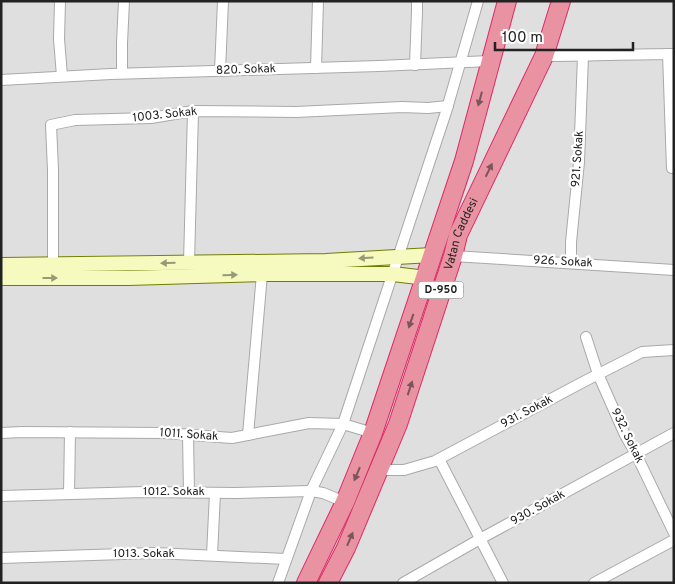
<svg xmlns="http://www.w3.org/2000/svg" width="675" height="584" font-family="Overpass,sans-serif">
	<style>
		.residential { fill: #e0dfdf }
		.lines { fill: none; stroke-linecap: round; stroke-linejoin: round }
		.street-casing { stroke: #a9a9a9; stroke-width: 12 }
		.secondary-casing { stroke: #707d05; stroke-width: 16 }
		.highway-casing { stroke: #dc2a67; stroke-width: 20 }
		.street { stroke: #fff; stroke-width: 10 }
		.secondary { stroke: #f7fabf; stroke-width: 14 }
		.highway { stroke: #e892a2; stroke-width: 18 }
		.oneway { fill: #7b545c }
		.oneway2 { fill: #979978 }
		.labels { text-anchor: middle; dominant-baseline: central; stroke-width: 4.5; stroke-linejoin: round; paint-order: stroke }
		.shield { fill: #fff; stroke: #646464; stroke-width: 1 }
		.shield-label { font-size: 11px; font-weight: bold; fill: #222 }
		.street-label { font-size: 12px; fill: #222; stroke: #fff }
	</style>
	<rect width="100%" height="100%" fill="#f2efe9"/>
	<rect class="residential" x="1" y="1" width="673" height="582"/>
	<g class="lines">
		<g class="street-casing">
			<g id="street">
				<path d="M60,1L59,39L62,76"/>
				<path d="M668,54L672,168"/>
				<path d="M544,56C587,56 630,54 674,54"/>
				<path d="M415,65L417,11V1"/>
				<path d="M316,68L318,1"/>
				<path d="M220,71L223,1"/>
				<path d="M122,73V43L124,1"/>
				<path d="M1,80L111,74L379,66L490,61"/>
				<path d="M453,256L674,270"/>
				<path d="M189,263L193,111"/>
				<path d="M571,263V242L579,162L583,56"/>
				<path d="M53,264V170L51,125L75,120L151,118L193,111L296,112L402,107L428,108L448,106"/>
				<path d="M586,337L598,374L625,435L636,454L674,533"/>
				<path d="M1,433L22,432L165,433L232,438L309,423L343,424L373,433"/>
				<path d="M188,434L189,492"/>
				<path d="M248,435L262,274"/>
				<path d="M439,459L503,583"/>
				<path d="M379,470H404L435,461L583,382L642,352L674,350"/>
				<path d="M69,494L70,432"/>
				<path d="M1,496L144,492L235,493L311,491L323,493L345,502"/>
				<path d="M212,555L215,493"/>
				<path d="M1,558L154,553L286,559"/>
				<path d="M278,583L311,491L343,424L446,112L478,1"/>
				<path d="M403,583L480,539L674,433"/>
				<path d="M594,583L674,540"/>
			</g>
		</g>
		<g class="secondary-casing">
			<g id="secondary">
				<path d="M1,265L326,261L432,255"/>
				<path d="M1,278H128L267,274H393L426,278"/>
			</g>
		</g>
		<g class="highway-casing">
			<g id="highway">
				<path d="M306,583L345,502L373,433L464,161L507,1"/>
				<path id="s1" d="M328,583L346,548L398,424L453,256L458,235L544,56L561,1"/>
			</g>
		</g>
		<use href="#street" class="street"/>
		<use href="#secondary" class="secondary"/>
		<use href="#highway" class="highway"/>
	</g>
	<defs><path id="oneway-solid" d="M-6-.8H1V-3.2L6.5 0L1 3.2V.8H-6Z" transform="scale(1.25)"/></defs>
	<g class="oneway">
		<use href="#oneway-solid" transform="translate(480 99) rotate(105)"/>
		<use href="#oneway-solid" transform="translate(489 170) rotate(-64)"/>
		<use href="#oneway-solid" transform="translate(411 321) rotate(109)"/>
		<use href="#oneway-solid" transform="translate(410 388) rotate(-72)"/>
		<use href="#oneway-solid" transform="translate(357 474) rotate(113)"/>
		<use href="#oneway-solid" transform="translate(350 539) rotate(-67)"/>
	</g>
	<g class="oneway2">
		<use href="#oneway-solid" transform="translate(366 258) rotate(176)"/>
		<use href="#oneway-solid" transform="translate(168 263) rotate(179)"/>
		<use href="#oneway-solid" transform="translate(230 275) rotate(-1)"/>
		<use href="#oneway-solid" transform="translate(50 278)"/>
	</g>
	<g class="labels">
		<rect class="shield" x="418.5" y="281.5" width="45" height="17" rx="4"/>
		<g class="shield-label">
			<text x="441" y="290">D-950</text>
		</g>
		<g class="street-label">
			<text transform="translate(246 70) rotate(-2)">820. Sokak</text>
			<text transform="translate(165 115) rotate(-6)">1003. Sokak</text>
			<text transform="translate(578 159) rotate(-86)">921. Sokak</text>
			<text stroke="none"><textPath href="#s1" startOffset="374">Vatan Caddesi</textPath></text>
			<text transform="translate(563 262) rotate(3)">926. Sokak</text>
			<text transform="translate(527 412) rotate(-28)">931. Sokak</text>
			<text transform="translate(189 435) rotate(4)">1011. Sokak</text>
			<text transform="translate(627 436) rotate(64)">932. Sokak</text>
			<text x="174" y="492">1012. Sokak</text>
			<text transform="translate(538 508) rotate(-29)">930. Sokak</text>
			<text x="144" y="554">1013. Sokak</text>
		</g>
	</g>
	<rect width="675" height="584" fill="none" stroke="#222222" stroke-width="5"/>
	<path d="M495 42v8h138v-8" fill="none" stroke="#222222" stroke-width="2.5"/>
	<text x="502" y="42" font-size="15" fill="#222222" stroke="#ffffff" stroke-width="4" paint-order="stroke">100 m</text>
</svg>
